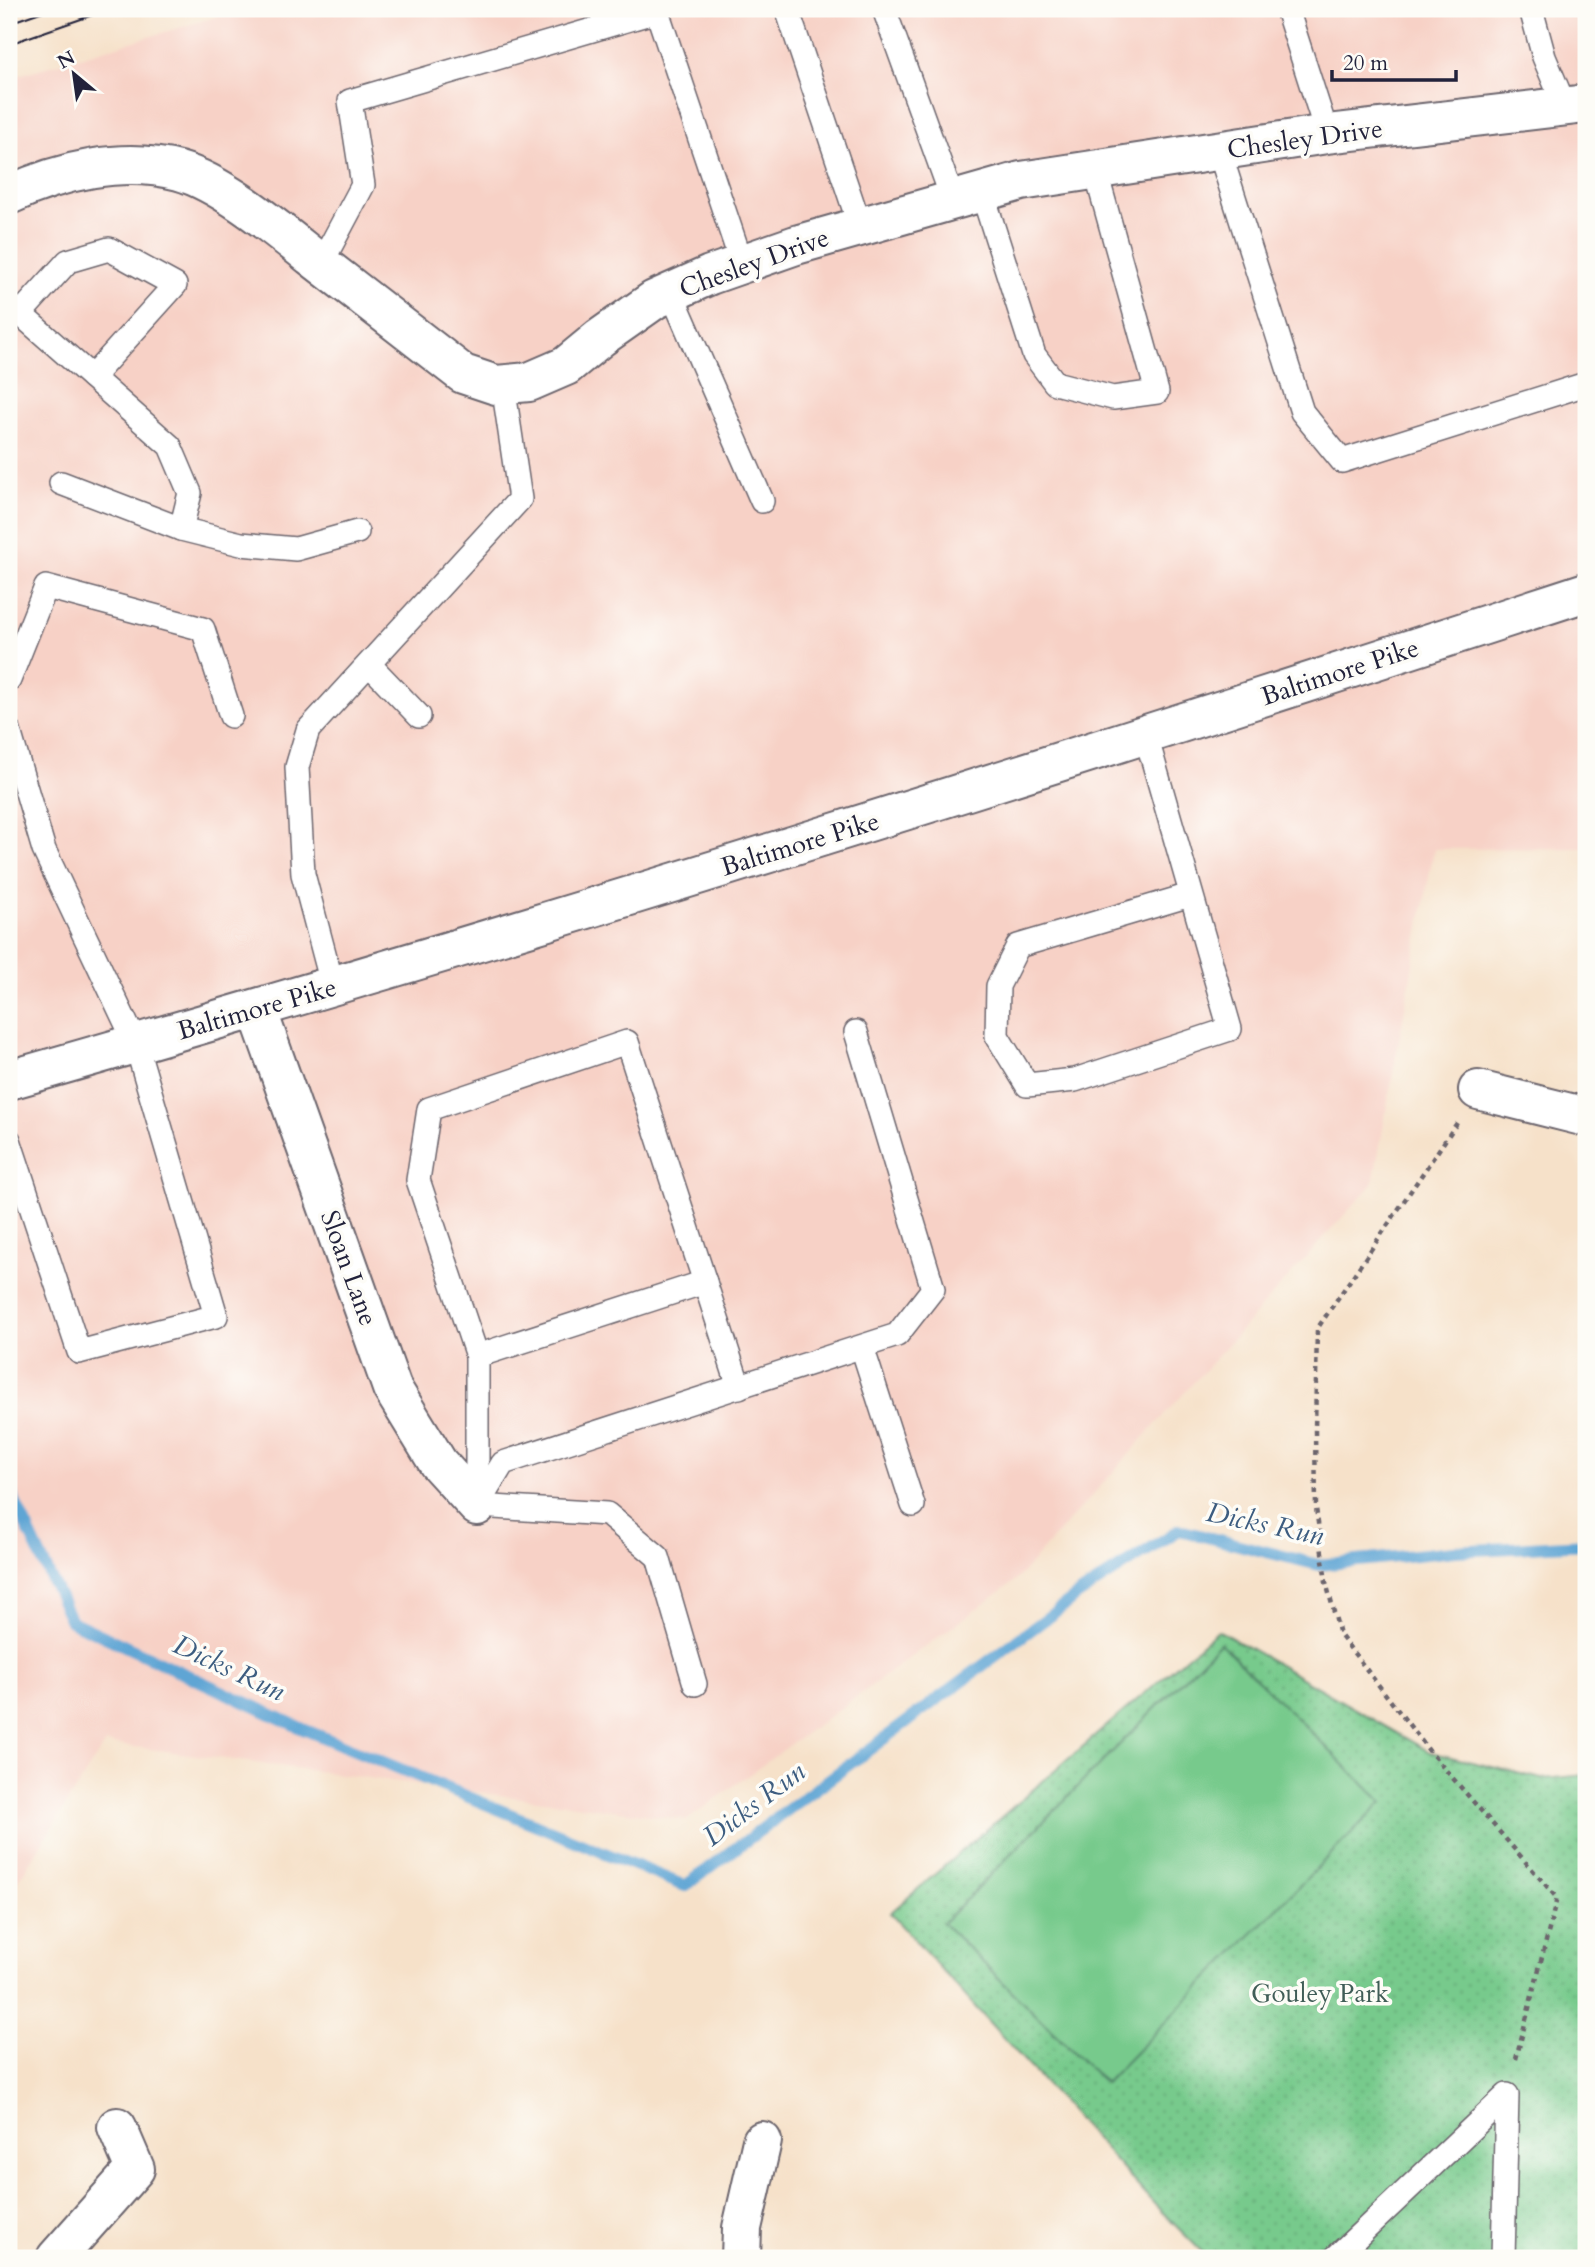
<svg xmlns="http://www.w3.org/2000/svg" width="1595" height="2267" font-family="Cardo,serif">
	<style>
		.built { fill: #f7d1c6 }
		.grass { fill: url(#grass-dots); stroke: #4c7664; stroke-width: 2 }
		.garden { fill: #77ca8c; stroke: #4c7664; stroke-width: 2 }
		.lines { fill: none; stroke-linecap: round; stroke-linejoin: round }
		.stream { stroke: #5ea5d4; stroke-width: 12 }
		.service-casing { stroke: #6c656d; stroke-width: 26 }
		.minor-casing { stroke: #6c656d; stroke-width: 42 }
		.primary-casing { stroke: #6c656d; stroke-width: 42 }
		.path { stroke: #6c656d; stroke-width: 4.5; stroke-dasharray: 5 5; stroke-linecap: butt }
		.service { stroke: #fff; stroke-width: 23 }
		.minor { stroke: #fff; stroke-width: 38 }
		.primary { stroke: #fff; stroke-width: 38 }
		.tram { stroke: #22223b; stroke-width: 2 }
		.labels { text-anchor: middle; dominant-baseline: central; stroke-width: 7; stroke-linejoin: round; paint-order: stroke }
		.street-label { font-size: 26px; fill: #22223b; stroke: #fdfcf7 }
		.park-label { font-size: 26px; fill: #405d57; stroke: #fdfcf7 }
		.water-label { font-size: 28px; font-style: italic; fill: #3d5d80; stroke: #fdfcf7 }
	</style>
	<defs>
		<pattern id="grass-dots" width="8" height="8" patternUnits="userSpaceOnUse" patternTransform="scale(1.75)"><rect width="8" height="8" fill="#77ca8c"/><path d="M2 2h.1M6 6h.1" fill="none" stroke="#67ad7a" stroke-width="1.8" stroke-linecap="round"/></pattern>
	</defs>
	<rect width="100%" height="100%" fill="#fdfcf7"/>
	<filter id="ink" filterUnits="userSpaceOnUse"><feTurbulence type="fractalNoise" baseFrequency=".0143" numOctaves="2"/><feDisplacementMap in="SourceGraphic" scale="14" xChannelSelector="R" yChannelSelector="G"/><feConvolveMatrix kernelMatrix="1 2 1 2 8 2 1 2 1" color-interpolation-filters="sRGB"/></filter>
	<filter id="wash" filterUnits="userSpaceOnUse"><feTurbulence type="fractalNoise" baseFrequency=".00686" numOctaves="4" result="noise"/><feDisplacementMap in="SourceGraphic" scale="28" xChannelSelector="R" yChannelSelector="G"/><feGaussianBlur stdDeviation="1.57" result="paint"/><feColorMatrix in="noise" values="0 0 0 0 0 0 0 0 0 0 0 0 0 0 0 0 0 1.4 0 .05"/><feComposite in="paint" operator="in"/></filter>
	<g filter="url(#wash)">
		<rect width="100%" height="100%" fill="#f6e1c9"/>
		<path class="built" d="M243,9H1586V848L1434,849L1373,1183L1015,1581L687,1820L105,1743L9,1895V78Z"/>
		<path class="grass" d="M1218,1630L1430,1752L1542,1779L1586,1775V2258H1208L1157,2207L890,1913Z"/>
		<path class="garden" d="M1220,1643L1382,1802L1105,2083L943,1923Z"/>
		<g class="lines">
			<path class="stream" d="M9,1489L71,1621L303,1729L685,1886L1078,1595L1179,1530L1319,1565L1454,1551L1586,1544"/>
		</g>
	</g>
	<g filter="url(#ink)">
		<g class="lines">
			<g class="service-casing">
				<g id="service">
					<path d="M787,9L860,226"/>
					<path d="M884,9L953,200"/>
					<path d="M1287,9L1327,134"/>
					<path d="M1531,9L1544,57L1565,107"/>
					<path d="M1219,150L1302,412L1342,461L1586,384"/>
					<path d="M982,192L1034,355L1055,383L1113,398L1157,392L1095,169"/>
					<path d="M321,264L363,185L350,101L657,11L742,264"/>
					<path d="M671,292L762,501"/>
					<path d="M9,304L170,446L190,493L181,529L61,483"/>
					<path d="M20,314L68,261L109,249L175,285L92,377"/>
					<path d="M181,529L241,544L296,549L357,532"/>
					<path d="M369,664L419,716"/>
					<path d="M9,680L46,587L203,629L231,716"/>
					<path d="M9,731L44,850L136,1044L216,1316L79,1352L9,1140"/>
					<path d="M1146,736L1230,1029L1075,1080L1027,1085L997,1036L998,986L1018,946L1190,895"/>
					<path d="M333,987L303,874L297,767L308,730L520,499L503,385"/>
					<path d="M862,1347L913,1505"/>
					<path d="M477,1356L705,1282"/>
					<path d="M477,1506V1356L418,1180L429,1109L627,1042L739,1387"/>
					<path d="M477,1506L503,1463L897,1335L933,1289L856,1032"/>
					<path d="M477,1506L607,1514L658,1557L695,1684"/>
					<path d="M1335,2258L1507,2095L1503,2258"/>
				</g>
			</g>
			<g class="minor-casing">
				<g id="minor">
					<path d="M9,195C60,171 123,156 179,171C222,183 277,229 312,257C363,296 413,335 463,374L496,385L529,382L566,366L600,338L654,300L710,275L796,245L1021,181L1327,134L1586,104"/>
					<path d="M257,1009L392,1388L438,1463L477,1506"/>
					<path d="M1478,1090L1586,1117"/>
					<path d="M56,2258L135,2169L117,2127"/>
					<path d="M741,2258L742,2228L762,2141"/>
				</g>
			</g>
			<g class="primary-casing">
				<path id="primary" d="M9,1080C538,929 1063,763 1586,592"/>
			</g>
			<path class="path" d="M1457,1123L1317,1329L1315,1430L1316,1508L1326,1582L1340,1635L1430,1752L1557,1898L1515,2063"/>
			<use href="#service" class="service"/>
			<use href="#minor" class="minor"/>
			<use href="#primary" class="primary"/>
			<g class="tram">
				<path d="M9,23L49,9"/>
				<path d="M9,44L110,9"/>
			</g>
		</g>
	</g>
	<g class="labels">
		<g class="street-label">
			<text transform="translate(1305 139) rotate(-8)">Chesley Drive</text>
			<text transform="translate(754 263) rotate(-20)">Chesley Drive</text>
			<text transform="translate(1340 672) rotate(-18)">Baltimore Pike</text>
			<text transform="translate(800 844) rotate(-17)">Baltimore Pike</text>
			<text transform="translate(257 1009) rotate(-16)">Baltimore Pike</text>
			<text transform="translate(349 1268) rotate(70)">Sloan Lane</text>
		</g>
		<g class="park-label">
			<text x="1320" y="1993">Gouley Park</text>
		</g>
		<g class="water-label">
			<text transform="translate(1265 1524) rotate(12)">Dicks Run</text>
			<text transform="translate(229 1668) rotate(25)">Dicks Run</text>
			<text transform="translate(754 1804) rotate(-37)">Dicks Run</text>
		</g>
	</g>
	<rect width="1595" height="2267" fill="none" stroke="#fdfcf7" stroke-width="35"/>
	<g transform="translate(74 74) rotate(331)" stroke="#fdfcf7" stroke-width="5" paint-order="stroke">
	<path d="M0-5L12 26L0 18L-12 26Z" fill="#22223b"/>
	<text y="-10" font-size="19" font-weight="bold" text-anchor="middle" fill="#22223b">N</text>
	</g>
	<path d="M1332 70v10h124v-10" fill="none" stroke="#22223b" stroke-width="3.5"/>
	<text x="1343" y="70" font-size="21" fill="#22223b" stroke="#fdfcf7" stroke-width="5" paint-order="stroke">20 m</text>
</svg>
